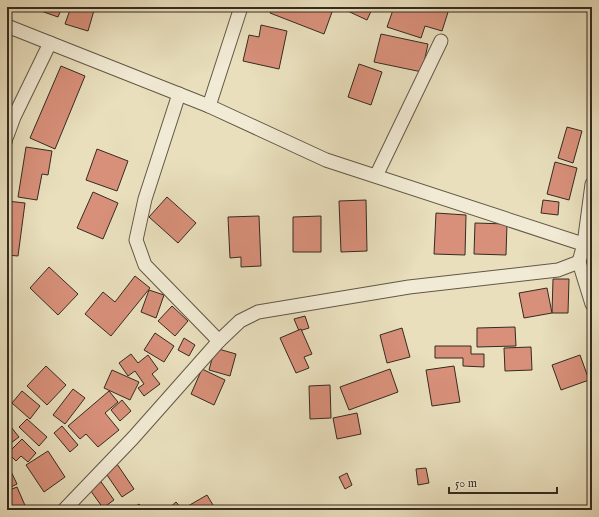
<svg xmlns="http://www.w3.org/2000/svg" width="599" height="517" font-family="'IM FELL English',serif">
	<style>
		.building { fill: #d8907a; stroke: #352b20 }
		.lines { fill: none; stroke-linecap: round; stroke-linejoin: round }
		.street-casing { stroke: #625847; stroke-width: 15 }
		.street { stroke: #f1ead4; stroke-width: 13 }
	</style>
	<rect width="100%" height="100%" fill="#e9dfbd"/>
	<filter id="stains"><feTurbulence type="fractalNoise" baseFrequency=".005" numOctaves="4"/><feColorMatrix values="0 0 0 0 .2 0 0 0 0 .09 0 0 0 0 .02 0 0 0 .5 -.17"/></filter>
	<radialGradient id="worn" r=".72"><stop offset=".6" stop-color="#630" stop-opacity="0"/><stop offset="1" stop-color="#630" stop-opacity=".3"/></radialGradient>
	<g class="building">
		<path d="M42,7H62L58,17L41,11Z"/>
		<path d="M71,7H95L88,31L65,24Z"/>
		<path d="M272,7H320L332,12L324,34L270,13Z"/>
		<path d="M339,7H373L367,20Z"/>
		<path d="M394,7H443L449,9L442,31L425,26L421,38L387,27Z"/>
		<path d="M261,25L287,31L279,69L243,61L249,35L259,37Z"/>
		<path d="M381,34L428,44L422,72L374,62Z"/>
		<path d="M359,64L382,72L371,105L348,97Z"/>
		<path d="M61,66L85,76L55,149L30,138Z"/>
		<path d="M7,122L16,124L7,166Z"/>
		<path d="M567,127L582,131L573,163L558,158Z"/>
		<path d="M26,147L52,151L48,175L42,174L37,200L18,197Z"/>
		<path d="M97,149L128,161L117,191L86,180Z"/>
		<path d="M555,162L577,168L569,200L547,194Z"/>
		<path d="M93,192L118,203L103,239L77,228Z"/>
		<path d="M167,197L196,223L178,243L149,217Z"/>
		<path d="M366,200L367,251L341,252L339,201Z"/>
		<path d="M543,200L559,202L558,215L541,213Z"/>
		<path d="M7,201L25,203L18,256L7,255Z"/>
		<path d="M436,213L466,215L465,255L434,254Z"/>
		<path d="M259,216L261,266L241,267V257L230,258L228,217Z"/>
		<path d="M321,216V252H293V217Z"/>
		<path d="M475,223L507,224L506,255L474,254Z"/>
		<path d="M49,267L78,294L58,315L30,288Z"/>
		<path d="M135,276L150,288L111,336L85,314L103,292L115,302Z"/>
		<path d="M553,279H569L568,313H552Z"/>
		<path d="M547,288L552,313L524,318L519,293Z"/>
		<path d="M149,290L164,295L156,318L141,312Z"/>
		<path d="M172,306L188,321L175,336L158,321Z"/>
		<path d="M305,316L309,328L299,331L294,319Z"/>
		<path d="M515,327L516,346L477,347V328Z"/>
		<path d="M402,328L410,357L387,363L380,335Z"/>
		<path d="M301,329L312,354L304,357L309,368L296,373L280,338Z"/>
		<path d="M155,333L174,346L164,362L144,350Z"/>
		<path d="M184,338L195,345L189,356L178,350Z"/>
		<path d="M435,346H471V354H484V367L463,366V358H435Z"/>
		<path d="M531,347L532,370L505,371L504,348Z"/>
		<path d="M215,348L236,354L230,376L209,370Z"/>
		<path d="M131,354L138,363L148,355L158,369L152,374L160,384L144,396L138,388L144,384L135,371L128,376L119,363Z"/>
		<path d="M580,355L589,380L561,390L552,365Z"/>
		<path d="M46,366L66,385L47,405L27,386Z"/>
		<path d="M454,366L460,402L432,406L426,370Z"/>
		<path d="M202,369L225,380L214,405L191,394Z"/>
		<path d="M390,369L398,392L349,410L340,387Z"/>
		<path d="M112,370L139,382L130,400L104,388Z"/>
		<path d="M7,371L12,374L7,383Z"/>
		<path d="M330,385L331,418L310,419L309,386Z"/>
		<path d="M73,389L85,398L65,424L53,415Z"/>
		<path d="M22,391L40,406L30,419L12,403Z"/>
		<path d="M109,391L118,402L105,413L119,430L98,447L86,434L80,439L68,426Z"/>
		<path d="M122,400L131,411L120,421L111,410Z"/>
		<path d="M357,413L361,434L337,439L333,418Z"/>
		<path d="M27,419L47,437L39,446L19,427Z"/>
		<path d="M7,422L19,437L7,446Z"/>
		<path d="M62,426L78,445L70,452L54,433Z"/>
		<path d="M22,439L36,453L28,462L21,456L16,461L8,453Z"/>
		<path d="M48,451L65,477L44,492L26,465Z"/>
		<path d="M7,463L17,484L7,489Z"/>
		<path d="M117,464L134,489L122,497L105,472Z"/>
		<path d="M426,468L429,483L418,485L416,469Z"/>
		<path d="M347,473L352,485L345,489L339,477Z"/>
		<path d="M99,479L114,500L103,508L88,487Z"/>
		<path d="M17,487L27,510H7V491Z"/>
		<path d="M207,495L216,510H191L188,506Z"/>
		<path d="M176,502L183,510H167Z"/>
		<path d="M139,504L144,510H131Z"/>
	</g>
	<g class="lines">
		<g class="street-casing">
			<g id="street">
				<path d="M7,26L209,106L326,160L592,247"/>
				<path d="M179,94L145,199L136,240L145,265L219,341"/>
				<path d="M209,106L241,7"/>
				<path d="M7,136L14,117L50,43"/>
				<path d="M376,176L441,41"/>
				<path d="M592,184L584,244L579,262L592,304"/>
				<path d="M64,510L133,438L219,341L240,321L258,312L409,287L558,270L579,262"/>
			</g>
		</g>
		<use href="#street" class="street"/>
	</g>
	<rect width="599" height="517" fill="none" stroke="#e9dfbd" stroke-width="24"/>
	<rect x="8" y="8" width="583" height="501" fill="none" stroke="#352b20" stroke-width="2"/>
	<rect x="12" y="12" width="575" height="493" fill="none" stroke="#352b20"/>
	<path d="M449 487v6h108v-6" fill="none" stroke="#352b20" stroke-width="2"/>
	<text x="455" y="487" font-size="12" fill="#352b20" stroke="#f1ead4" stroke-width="3" paint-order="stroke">50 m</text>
	<rect width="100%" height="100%" filter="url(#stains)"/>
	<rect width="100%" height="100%" fill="url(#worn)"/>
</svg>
